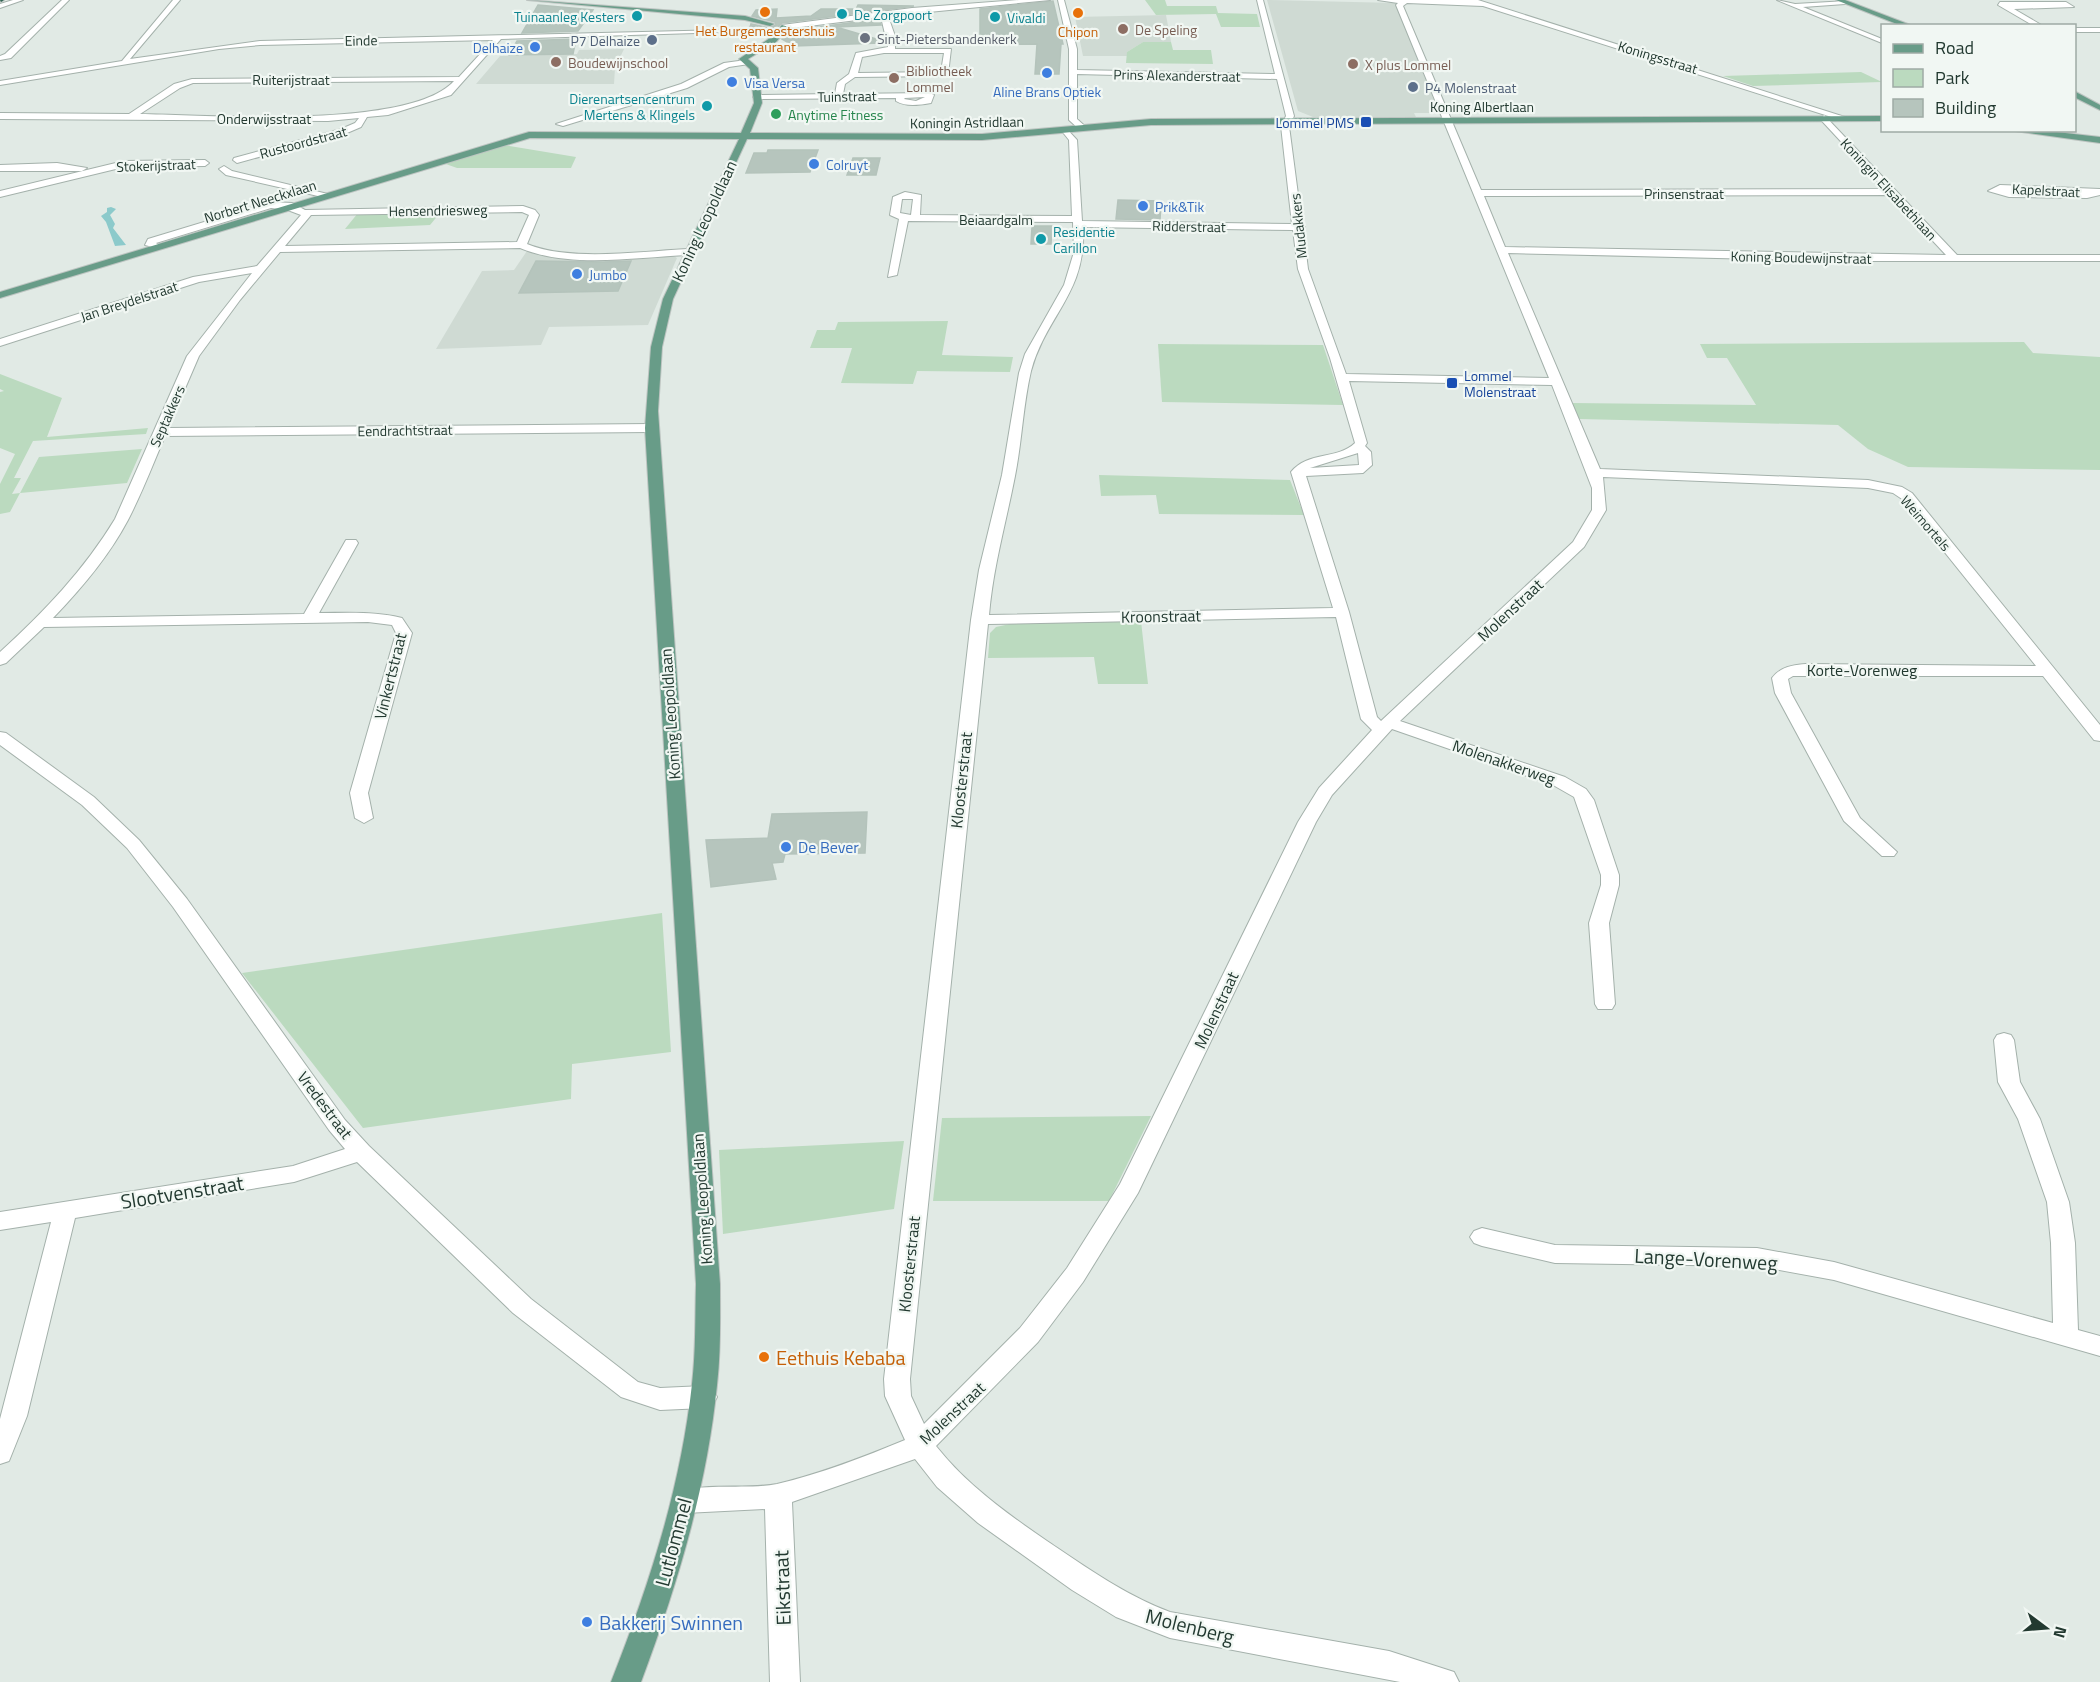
<svg xmlns="http://www.w3.org/2000/svg" width="2100" height="1682" font-family="'Titillium Web',sans-serif">
	<style>
		.built { fill: #cfdad3 }
		.green { fill: #bbdabf }
		.water { fill: #8ccacb }
		.building { fill: #b6c5bd; stroke: #b4c3bb; stroke-width: 1.5 }
		.lines { fill: none; stroke-linecap: round; stroke-linejoin: round }
		.minor-casing { stroke: #a4b1ab; stroke-width: 2 }
		.major-casing { stroke: #bdc4c1; stroke-width: 2 }
		.highway-casing { stroke: #bdc4c1; stroke-width: 2 }
		.minor { fill: #fff; fill-rule: evenodd }
		.major { fill: #689c88; fill-rule: evenodd }
		.highway { fill: #316352; fill-rule: evenodd }
		.food-dot { fill: #e8710a; stroke: #f1f7f3; stroke-width: 2 }
		.culture-dot { fill: #0f9aa8; stroke: #f1f7f3; stroke-width: 2 }
		.education-dot { fill: #8d6e63; stroke: #f1f7f3; stroke-width: 2 }
		.worship-dot { fill: #6b7280; stroke: #f1f7f3; stroke-width: 2 }
		.service-dot { fill: #5c6f8a; stroke: #f1f7f3; stroke-width: 2 }
		.shop-dot { fill: #3f7fe0; stroke: #f1f7f3; stroke-width: 2 }
		.leisure-dot { fill: #2e9e5b; stroke: #f1f7f3; stroke-width: 2 }
		.transit-dot { fill: #1a4fb4; stroke: #f1f7f3; stroke-width: 2 }
		.labels { text-anchor: middle; dominant-baseline: central; stroke-width: 4.5; stroke-linejoin: round; paint-order: stroke }
		.far-culture-label { font-size: 14px; fill: #0d838f; stroke: #f1f7f3; text-anchor: start }
		.far-education-label { font-size: 14px; fill: #785e54; stroke: #f1f7f3; text-anchor: start }
		.far-food-label { font-size: 14px; fill: #c56008; stroke: #f1f7f3 }
		.far-worship-label { font-size: 14px; fill: #5b616d; stroke: #f1f7f3; text-anchor: start }
		.far-street-label { font-size: 14px; fill: #223930; stroke: #f1f7f3 }
		.far-service-label { font-size: 14px; fill: #4e5e75; stroke: #f1f7f3; text-anchor: end }
		.far-shop-label { font-size: 14px; fill: #366cbe; stroke: #f1f7f3; text-anchor: start }
		.far-leisure-label { font-size: 14px; fill: #27864d; stroke: #f1f7f3; text-anchor: start }
		.far-transit-label { font-size: 14px; fill: #164399; stroke: #f1f7f3; text-anchor: end }
		.street-label { font-size: 16px; fill: #223930; stroke: #f1f7f3 }
		.shop-label { font-size: 16px; fill: #366cbe; stroke: #f1f7f3; text-anchor: start }
		.near-street-label { font-size: 20px; fill: #223930; stroke: #f1f7f3 }
		.near-food-label { font-size: 20px; fill: #c56008; stroke: #f1f7f3; text-anchor: start }
		.near-shop-label { font-size: 20px; fill: #366cbe; stroke: #f1f7f3; text-anchor: start }
	</style>
	<rect width="100%" height="100%" fill="#e1eae5"/>
	<g class="built">
		<path d="M1267,0L1395,3L1439,113H1414L1416,117H1313L1298,111Z"/>
		<path d="M1166,15L1171,42H1143L1127,52V56H1083L1075,17Z"/>
		<path d="M624,49L615,68L614,84H476L500,56L577,54L579,50Z"/>
		<path d="M527,251L541,255H672L677,258L648,325L549,327L541,345L436,349L482,271L514,270Z"/>
	</g>
	<g class="green">
		<path d="M1145,0H1165L1167,6H1216L1218,13L1257,14L1260,27H1221L1216,14L1156,15Z"/>
		<path d="M1143,42H1171L1173,50H1211L1213,64L1126,63L1127,52Z"/>
		<path d="M1861,72L1882,82L1753,86L1723,76Z"/>
		<path d="M504,145L576,157L571,168H457L443,163Z"/>
		<path d="M358,213H440L430,225L345,229Z"/>
		<path d="M948,321L942,355L1013,357L1010,372L917,371L913,384L841,383L852,348H810L817,330H835L838,322Z"/>
		<path d="M2024,342L2033,353L2100,357V470L1908,467L1868,449L1838,425L1579,419L1572,403L1756,405L1727,358H1707L1700,344Z"/>
		<path d="M1158,344L1323,345L1343,405L1162,402Z"/>
		<path d="M0,374L62,398L47,437L148,428L146,434L33,441L14,478H21L12,494L20,493L39,457L142,449L127,483L20,493L10,512L0,514V484L15,454L0,448V392L4,391L0,389Z"/>
		<path d="M1099,475L1290,480L1304,515L1159,514L1156,495L1101,496Z"/>
		<path d="M1141,621L1148,684H1098L1094,657L988,658L990,633L996,627L1010,624Z"/>
		<path d="M662,913L671,1052L572,1064L571,1099L363,1128L242,973Z"/>
		<path d="M1151,1116L1109,1201H933L942,1118Z"/>
		<path d="M904,1141L894,1209L723,1234L719,1150Z"/>
	</g>
	<path class="water" d="M111,207L116,209L110,215L115,224L113,228L126,245L115,246L106,222L101,216L107,212V208Z"/>
	<g class="building">
		<path d="M1053,1L1063,44H1061L1059,74H1035L1037,44L980,45V9Z"/>
		<path d="M538,5L593,10L578,31L522,33Z"/>
		<path d="M858,5L914,6L782,23L771,33H755L757,26L750,27L751,24L769,28L776,25L775,22L752,16L756,10L777,9L776,18L811,16L821,9H856Z"/>
		<path d="M879,19L881,25L836,27L880,40V43L794,46L782,39L789,31Z"/>
		<path d="M576,39L573,54L509,55L517,41Z"/>
		<path d="M768,150H818L810,172L746,173L754,153H767Z"/>
		<path d="M853,158H880L876,175H847Z"/>
		<path d="M1118,200L1161,201L1160,220L1116,219Z"/>
		<path d="M1032,226H1052L1051,244H1031Z"/>
		<path d="M536,261L603,262L631,261L618,291L519,293Z"/>
		<path d="M867,812L865,853L785,854L783,862L772,863L776,879L711,887L706,840L768,838L772,814Z"/>
	</g>
	<g class="lines">
		<g class="minor-casing">
			<g id="minor">
				<path d="M13,0H23L0,8V4Z"/>
				<path d="M62,0H69L11,58L0,60V56L5,54Z"/>
				<path d="M173,0H180L130,59L260,41L725,30L729,32L501,39L451,95L388,115L367,117L361,127L347,133L237,163L233,160L234,158L341,129L355,123L359,118L328,121L0,119V113L129,114L174,84L192,79L459,77L493,40L260,45L219,49L0,85V81L122,61ZM454,81C410,130 208,115 140,114L180,88L193,83Z"/>
				<path d="M1019,0H1050L888,16L895,36V49H951L948,74L944,76L855,77L845,84L843,94L930,93L934,95L931,103C919,105 906,107 896,101V98L757,99L753,97L757,95L835,94L837,83L849,74L856,53L888,47L881,17L785,29L782,25L912,8ZM884,53H944L941,72L858,73L862,57ZM925,97L916,101L904,99L905,98Z"/>
				<path d="M1058,0H1064L1077,49V70L1275,74L1257,0H1263L1294,116L1289,126L1302,225L1305,227L1303,229L1308,269L1346,374L1549,378L1396,5L1398,3L1378,0H1478L1848,118L1841,120L1483,6L1407,3L1403,6L1481,190L1885,189L1821,120L1824,115L1957,255H2100V261H1847L1508,253L1600,469L1868,480L1902,487L1912,493L2100,725V741L2094,740L2043,676H1793L1788,679L1791,693L1860,818L1897,852L1894,856H1882L1844,821L1775,693L1772,678C1780,667 1793,665 1806,664L2036,666L1902,499L1893,493L1868,488L1603,477L1606,510L1584,547L1400,721L1565,777L1586,789L1594,800L1619,875V885L1609,923L1615,1004L1612,1009H1598L1595,1004L1589,923L1601,885V875L1574,797L1553,785L1392,729L1332,795L1316,822L1138,1193L1083,1282L1038,1342L936,1446C967,1485 1006,1513 1047,1541C1087,1568 1125,1595 1170,1612L1389,1651L1454,1672L1459,1682H1400L1170,1638L1116,1617L1072,1590L978,1523L937,1487L915,1459L792,1502L800,1682H770L765,1509L685,1513L676,1509L672,1501L676,1493C705,1482 745,1490 777,1484C820,1474 864,1457 905,1440L885,1396L884,1379L971,620L979,570L1002,475L1019,373L1025,354L1064,285L1074,252L1073,222L908,221L897,275L888,277L899,219L890,215L893,197L905,192L921,195L920,215L1072,216L1069,140L1061,130L1065,127L1077,140L1082,221L1292,224L1281,126L1286,116L1277,79L1077,74V119L1087,128L1080,130L1069,120V49ZM1890,195L1946,255L1505,247L1484,196ZM902,199H913L911,215L900,213ZM1083,227L1293,230L1298,269L1330,358L1355,443C1337,460 1308,451 1291,472L1333,608L989,615C993,567 1006,523 1015,476C1022,441 1023,405 1031,371C1046,315 1087,293 1083,227ZM1349,381L1552,385L1592,488V510L1573,542L1381,721L1377,717L1349,612L1306,476L1363,473L1372,465L1371,452L1365,446L1367,443ZM1358,453L1359,465L1310,468ZM1336,617L1361,719L1372,730L1319,788L1298,822L1120,1184L1067,1268L1020,1328L924,1424L911,1396L910,1379L988,624Z"/>
				<path d="M1777,0L1795,4L1847,1L1845,4L1803,7L1882,39V43Z"/>
				<path d="M2000,2H2066L2074,7L2014,9L2043,26H2034L1998,5Z"/>
				<path d="M756,28L753,32L735,31Z"/>
				<rect x="2074" y="28" width="26" height="4"/>
				<path d="M746,60L749,64L729,67L687,88L563,126L556,124L681,84L724,63Z"/>
				<path d="M124,161L205,160L209,163L205,166L124,167L0,197V191Z"/>
				<path d="M57,163L87,168L82,171H0V165Z"/>
				<path d="M224,166L232,171L332,195L327,198L226,175L219,169Z"/>
				<path d="M2000,185L2100,189V195L2087,198L2009,197L1988,191Z"/>
				<path d="M270,202L292,203L305,210L523,206L535,210L539,215L527,244C571,262 641,251 689,249L694,252L689,255C636,257 570,269 520,248L280,252L240,300L199,356L168,428L651,424L657,428L651,432L165,436C153,464 142,493 128,520C109,556 81,589 53,618L304,614L346,540H356L358,543L319,613C347,613 375,611 402,618L412,633L368,793L373,818L364,823L355,818L350,793L396,633L392,625L368,622L44,627L6,663L0,665V652C44,612 84,570 115,519L187,356L252,273L199,282L0,346V339L193,277L257,266L301,215L285,209L271,208L156,243L161,247L160,249L145,245L148,239ZM522,212L529,215L517,242L285,246L311,215Z"/>
				<path d="M0,732L6,733L94,797L139,840L187,899L345,1120L369,1146L531,1299L638,1382L660,1388L704,1386L713,1390L717,1397L713,1404L704,1408L660,1410L621,1397L513,1313L357,1162L294,1182L75,1218L27,1416L9,1461L0,1464V1419L51,1222L0,1230V1212L293,1166L345,1149L329,1130L173,907L127,848L82,805L0,745Z"/>
				<path d="M2004,1033L2011,1035L2014,1040L2020,1082L2040,1119L2069,1202L2075,1243L2078,1330L2100,1336V1356L1834,1280L1757,1266L1555,1263L1482,1246L1474,1243L1470,1237L1474,1231L1482,1228L1555,1245L1757,1248L1834,1262L2053,1323L2051,1243L2047,1202L2018,1119L1998,1082L1994,1040L1997,1035Z"/>
			</g>
		</g>
		<g class="major-casing">
			<g id="major">
				<path d="M527,0L745,16L774,24L770,26L745,20Z"/>
				<path d="M1836,0H1845L1913,26H1902Z"/>
				<path d="M782,25L789,27L776,42L748,59L758,68L762,103L750,133L982,134L1151,119L1882,116V121L1151,125L982,140L747,139L673,299L662,347L658,411L720,1284C720,1318 721,1351 717,1385C707,1487 677,1586 641,1682H611C649,1586 681,1487 692,1384C696,1351 695,1317 696,1284L645,428L651,347L663,299L739,139L530,138L0,298V292L529,132L741,133L754,103L750,69L739,59L770,38Z"/>
				<path d="M2074,91L2100,105V110L2074,97Z"/>
				<path d="M2008,130H2039L2100,137V143Z"/>
			</g>
		</g>
		<g class="highway-casing">
			<path id="highway" d="M0,0H4L1,2Z"/>
		</g>
		<use href="#minor" class="minor"/>
		<use href="#major" class="major"/>
		<use href="#highway" class="highway"/>
	</g>
	<g class="food-dot">
		<circle cx="765" cy="12" r="6"/>
		<circle cx="1078" cy="13" r="6"/>
		<circle cx="764" cy="1357" r="6"/>
	</g>
	<g class="culture-dot">
		<circle cx="842" cy="14" r="6"/>
		<circle cx="637" cy="16" r="6"/>
		<circle cx="995" cy="17" r="6"/>
		<circle cx="707" cy="106" r="6"/>
		<circle cx="1041" cy="239" r="6"/>
	</g>
	<g class="education-dot">
		<circle cx="1123" cy="29" r="6"/>
		<circle cx="556" cy="62" r="6"/>
		<circle cx="1353" cy="64" r="6"/>
		<circle cx="894" cy="78" r="6"/>
	</g>
	<circle class="worship-dot" cx="865" cy="38" r="6"/>
	<g class="service-dot">
		<circle cx="652" cy="40" r="6"/>
		<circle cx="1413" cy="87" r="6"/>
	</g>
	<g class="shop-dot">
		<circle cx="535" cy="47" r="6"/>
		<circle cx="1047" cy="73" r="6"/>
		<circle cx="732" cy="82" r="6"/>
		<circle cx="814" cy="164" r="6"/>
		<circle cx="1143" cy="206" r="6"/>
		<circle cx="577" cy="274" r="6"/>
		<circle cx="786" cy="847" r="6"/>
		<circle cx="587" cy="1622" r="6"/>
	</g>
	<circle class="leisure-dot" cx="776" cy="114" r="6"/>
	<g class="transit-dot">
		<rect x="1360" y="116" width="12" height="12" rx="3"/>
		<rect x="1446" y="377" width="12" height="12" rx="3"/>
	</g>
	<g class="labels">
		<g class="far-culture-label">
			<text x="854" y="14">De Zorgpoort</text>
			<text x="625" y="16" text-anchor="end">Tuinaanleg Kesters</text>
			<text x="1007" y="17">Vivaldi</text>
			<text x="695" y="98" text-anchor="end">Dierenartsencentrum<tspan x="695" dy="16">Mertens &amp; Klingels</tspan></text>
			<text x="1053" y="231">Residentie<tspan x="1053" dy="16">Carillon</tspan></text>
		</g>
		<g class="far-education-label">
			<text x="1135" y="29">De Speling</text>
			<text x="568" y="62">Boudewijnschool</text>
			<text x="1365" y="64">X plus Lommel</text>
			<text x="906" y="70">Bibliotheek<tspan x="906" dy="16">Lommel</tspan></text>
		</g>
		<g class="far-food-label">
			<text x="765" y="30">Het Burgemeestershuis<tspan x="765" dy="16">restaurant</tspan></text>
			<text x="1078" y="31">Chipon</text>
		</g>
		<g class="far-worship-label">
			<text x="877" y="38">Sint-Pietersbandenkerk</text>
		</g>
		<g class="far-street-label">
			<text transform="translate(361 40) rotate(-1)">Einde</text>
			<text transform="translate(1658 57) rotate(17)">Koningsstraat</text>
			<text transform="translate(1177 75) rotate(1)">Prins Alexanderstraat</text>
			<text x="291" y="79">Ruiterijstraat</text>
			<text transform="translate(847 96) rotate(-1)">Tuinstraat</text>
			<text x="1482" y="106">Koning Albertlaan</text>
			<text x="264" y="118">Onderwijsstraat</text>
			<text transform="translate(967 122) rotate(-1)">Koningin Astridlaan</text>
			<text transform="translate(303 142) rotate(-15)">Rustoordstraat</text>
			<text transform="translate(156 165) rotate(-2)">Stokerijstraat</text>
			<text transform="translate(1889 189) rotate(47)">Koningin Elisabethlaan</text>
			<text transform="translate(2046 190) rotate(3)">Kapelstraat</text>
			<text x="1684" y="193">Prinsenstraat</text>
			<text transform="translate(260 201) rotate(-17)">Norbert Neeckxlaan</text>
			<text transform="translate(438 210) rotate(-1)">Hensendriesweg</text>
			<text x="996" y="219">Beiaardgalm</text>
			<text transform="translate(1189 226) rotate(1)">Ridderstraat</text>
			<text transform="translate(1298 226) rotate(-96)">Mudakkers</text>
			<text transform="translate(1801 257) rotate(1)">Koning Boudewijnstraat</text>
			<text transform="translate(129 301) rotate(-18)">Jan Breydelstraat</text>
			<text transform="translate(167 416) rotate(-66)">Septakkers</text>
			<text transform="translate(405 430) rotate(-1)">Eendrachtstraat</text>
			<text transform="translate(1926 523) rotate(49)">Weimortels</text>
		</g>
		<g class="far-service-label">
			<text x="640" y="40">P7 Delhaize</text>
			<text x="1425" y="87" text-anchor="start">P4 Molenstraat</text>
		</g>
		<g class="far-shop-label">
			<text x="523" y="47" text-anchor="end">Delhaize</text>
			<text x="744" y="82">Visa Versa</text>
			<text x="1047" y="91" text-anchor="middle">Aline Brans Optiek</text>
			<text x="826" y="164">Colruyt</text>
			<text x="1155" y="206">Prik&amp;Tik</text>
			<text x="589" y="274">Jumbo</text>
		</g>
		<g class="far-leisure-label">
			<text x="788" y="114">Anytime Fitness</text>
		</g>
		<g class="far-transit-label">
			<text x="1354" y="122">Lommel PMS</text>
			<text x="1464" y="375" text-anchor="start">Lommel<tspan x="1464" dy="16">Molenstraat</tspan></text>
		</g>
		<g class="street-label">
			<text transform="translate(704 221) rotate(-65)">Koning Leopoldlaan</text>
			<text transform="translate(1510 610) rotate(-43)">Molenstraat</text>
			<text transform="translate(1161 616) rotate(-1)">Kroonstraat</text>
			<text x="1862" y="670">Korte-Vorenweg</text>
			<text transform="translate(390 676) rotate(-76)">Vinkertstraat</text>
			<text transform="translate(670 714) rotate(-94)">Koning Leopoldlaan</text>
			<text transform="translate(1504 762) rotate(19)">Molenakkerweg</text>
			<text transform="translate(961 780) rotate(-84)">Kloosterstraat</text>
			<text transform="translate(1216 1010) rotate(-65)">Molenstraat</text>
			<text transform="translate(325 1105) rotate(53)">Vredestraat</text>
			<text transform="translate(702 1199) rotate(-94)">Koning Leopoldlaan</text>
			<text transform="translate(909 1264) rotate(-84)">Kloosterstraat</text>
			<text transform="translate(952 1413) rotate(-43)">Molenstraat</text>
		</g>
		<g class="shop-label">
			<text x="798" y="847">De Bever</text>
		</g>
		<g class="near-street-label">
			<text transform="translate(182 1192) rotate(-9)">Slootvenstraat</text>
			<text transform="translate(1706 1259) rotate(3)">Lange-Vorenweg</text>
			<text transform="translate(673 1542) rotate(-75)">Lutlommel</text>
			<text transform="translate(782 1588) rotate(-92)">Eikstraat</text>
			<text transform="translate(1190 1626) rotate(14)">Molenberg</text>
		</g>
		<g class="near-food-label">
			<text x="776" y="1357">Eethuis Kebaba</text>
		</g>
		<g class="near-shop-label">
			<text x="599" y="1622">Bakkerij Swinnen</text>
		</g>
	</g>
	<rect x="1881" y="24" width="195" height="108" fill="#f1f7f3" stroke="#9eaba5" stroke-width="1.5"/>
	<rect x="1893" y="44" width="30" height="9" fill="#689c88" stroke="#9eaba5" stroke-width="1.5"/>
	<text x="1935" y="54" font-size="18" fill="#223930">Road</text>
	<rect x="1893" y="69" width="30" height="18" fill="#bbdabf" stroke="#9eaba5" stroke-width="1.5"/>
	<text x="1935" y="84" font-size="18" fill="#223930">Park</text>
	<rect x="1893" y="99" width="30" height="18" fill="#b6c5bd" stroke="#9eaba5" stroke-width="1.5"/>
	<text x="1935" y="114" font-size="18" fill="#223930">Building</text>
	<g transform="translate(2046 1628) rotate(106)" stroke="#f1f7f3" stroke-width="4.5" paint-order="stroke">
	<path d="M0-4.5L10 22L0 15L-10 22Z" fill="#223930"/>
	<text y="-9" font-size="16" font-weight="bold" text-anchor="middle" fill="#223930">N</text>
	</g>
</svg>
